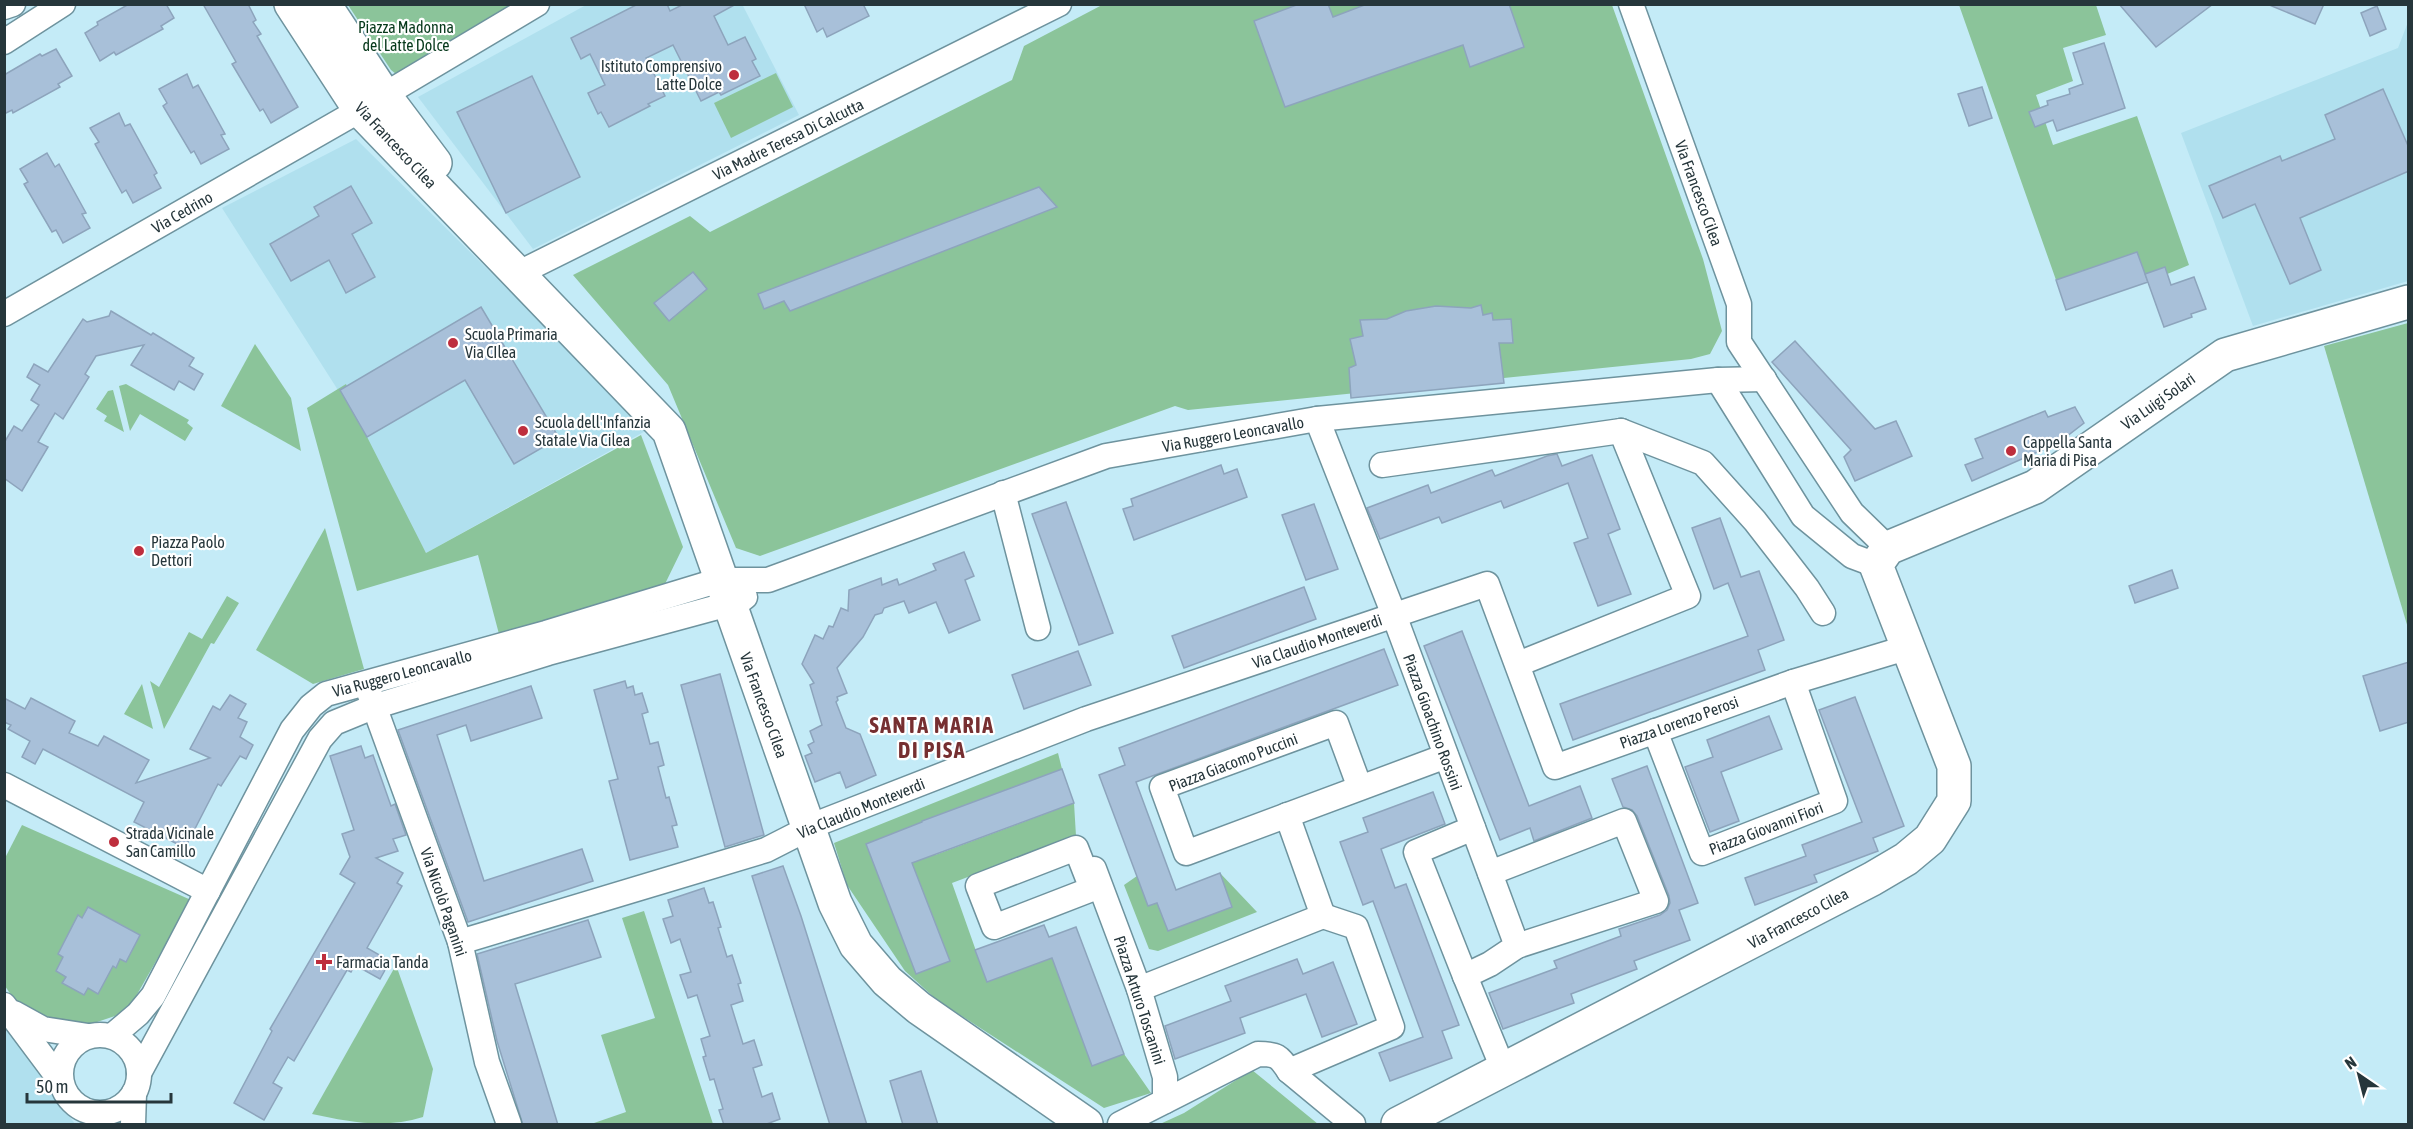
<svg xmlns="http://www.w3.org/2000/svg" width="2413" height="1129" font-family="'Asap Condensed',sans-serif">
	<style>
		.built { fill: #b0e0ee }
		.green { fill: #8bc49a }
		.building { fill: #a8c0d9; stroke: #8da4bc; stroke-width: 1.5 }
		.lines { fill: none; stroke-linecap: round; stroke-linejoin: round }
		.street-casing { stroke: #6e939e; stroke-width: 27 }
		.secondary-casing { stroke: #6e939e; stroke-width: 36 }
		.street { stroke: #fff; stroke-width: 24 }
		.secondary { stroke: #fff; stroke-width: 33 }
		.poi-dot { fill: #be2e3d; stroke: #fff; stroke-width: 2 }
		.labels { text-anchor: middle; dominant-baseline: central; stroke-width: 4.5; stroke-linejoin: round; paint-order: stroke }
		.park-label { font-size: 16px; fill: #05381a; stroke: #fff }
		.poi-label { font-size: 16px; fill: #26363b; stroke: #fff; text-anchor: start }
		.street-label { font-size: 16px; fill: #26363b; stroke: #fff }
		.district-label { font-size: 22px; font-weight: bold; letter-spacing: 1.5px; fill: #762f31; stroke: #fff }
	</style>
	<rect width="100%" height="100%" fill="#c4ebf7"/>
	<g class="built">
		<path d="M742,4L799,115L533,249L418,97L586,5Z"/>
		<path d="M2408,22V281L2253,326L2181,133L2398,48Z"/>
		<path d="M356,139L649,429L426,553L336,387L222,208Z"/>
		<path d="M5,1026L75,1124H5Z"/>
	</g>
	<g class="green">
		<path d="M348,5H523L396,74L391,70Z"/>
		<path d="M1102,5H1612L1703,259L1722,331L1710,354L1691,359L1188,410L1175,406L760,556L736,548L668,385L573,275L690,216L710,232L1012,80L1024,46Z"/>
		<path d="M1959,5H2096L2106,35L2063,48L2073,81L2036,95L2053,145L2137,116L2189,265L2148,282L2137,252L2056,280Z"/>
		<path d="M776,73L793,107L731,138L714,103Z"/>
		<path d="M2408,323V628L2324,346Z"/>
		<path d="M255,344L291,398L301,451L221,406Z"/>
		<path d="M126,384L189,420L187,423L193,428L185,441L140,414L130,431L119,386Z"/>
		<path d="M346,384L363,429L426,553L641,435L683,547L664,586L499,634L478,555L357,591L307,408Z"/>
		<path d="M113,390L124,432L104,421L107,416L96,409L108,391Z"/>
		<path d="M325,528L364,669L313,684L256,650Z"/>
		<path d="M227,596L239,603L214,644L211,643L164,729L150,681L159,687L189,632L202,639Z"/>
		<path d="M142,684L153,729L124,714Z"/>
		<path d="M1058,753L1062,769L922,821L935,855L1074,803L1076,836L952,883L987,982L1052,958L1092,1066L1124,1054L1151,1093L1104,1108L937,1000L905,971L847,885L834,843Z"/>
		<path d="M22,825L191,900L131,1005L115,1016L85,1026L48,1022L21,1010L5,986L4,860Z"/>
		<path d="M1220,873L1257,912L1158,951L1149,949L1124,885L1137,876L1148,906Z"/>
		<path d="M644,911L713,1124H594V1123L626,1112L601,1035L655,1018L622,918Z"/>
		<path d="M396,965L433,1069L423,1117C385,1129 350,1122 312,1114Z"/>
		<path d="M1252,1070L1318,1124H1160L1184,1113Z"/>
	</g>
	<g class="building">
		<path d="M129,4H166L174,18L161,26L163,29L116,55L114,52L100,61L85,33L98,25L97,22Z"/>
		<path d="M203,4H248L256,20L253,22L261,34L257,36L298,107L271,123L263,109L260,111L232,64L236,62Z"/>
		<path d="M638,4H667L670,11L684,4H736L714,16L728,45L745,37L756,59L752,61L760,76L721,95L719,92L701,101L673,45L646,58L665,96L648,104L650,106L609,127L601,112L598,114L588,93L605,85L590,54L581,59L571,38Z"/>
		<path d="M804,4H863L869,16L827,37L823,28L817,32Z"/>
		<path d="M1299,4H1328L1333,17L1367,4H1509L1524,47L1470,67L1463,45L1285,107L1254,21Z"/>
		<path d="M2119,4H2213L2156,47Z"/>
		<path d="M2267,4H2324L2315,24Z"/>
		<path d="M2377,6L2386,29L2370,36L2361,13Z"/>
		<path d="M2104,43L2125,108L2057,131L2053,120L2035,127L2029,112L2048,105L2047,101L2070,94L2069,89L2083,84L2073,53Z"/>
		<path d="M56,49L72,76L58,84L60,87L13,113L12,110L4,114V75L40,54L42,56Z"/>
		<path d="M187,74L193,88L198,85L225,134L221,135L229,149L201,164L194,151L191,153L163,106L167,103L159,89Z"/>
		<path d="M532,76L580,177L506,213L457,112Z"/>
		<path d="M1982,87L1992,118L1969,126L1958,94Z"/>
		<path d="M2383,89L2409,148V171L2300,218L2321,270L2290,284L2255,204L2223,218L2209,186L2280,156L2282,161L2335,139L2325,115Z"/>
		<path d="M119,113L125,126L130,124L157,173L154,175L161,188L133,203L126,190L122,193L95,144L99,142L90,128Z"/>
		<path d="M47,153L55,167L59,164L86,213L82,214L90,228L63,243L56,230L52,232L24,184L28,182L20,169Z"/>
		<path d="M351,186L372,223L352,234L375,277L346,293L329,260L291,281L270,244L319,216L314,207Z"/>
		<path d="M1039,187L1057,207L790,311L784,301L764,309L758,294Z"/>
		<path d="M2137,252L2148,282L2066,310L2056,280Z"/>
		<path d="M2165,267L2171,285L2194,277L2206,309L2191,314L2192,317L2164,327L2145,274Z"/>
		<path d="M693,272L707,289L669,321L654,303Z"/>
		<path d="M1481,305L1483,315L1492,313L1493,320L1511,319L1513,343H1499L1504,383L1351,398L1349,368L1356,365L1350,339L1363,336L1360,320L1387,319L1406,311L1436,306L1471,308Z"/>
		<path d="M481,307L559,438L514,464L465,380L367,437L340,390Z"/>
		<path d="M111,311L151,335L153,333L194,358L189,366L203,374L194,390L179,381L174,390L131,365L144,345L96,356L85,374L89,377L63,419L55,413L38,442L48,447L22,491L4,478V443L14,426L22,431L39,405L31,400L40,385L27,377L34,364L48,372L83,319L87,322L109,316Z"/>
		<path d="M1795,341L1875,429L1896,421L1912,456L1855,481L1844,457L1851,450L1772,362Z"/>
		<path d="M2075,407L2084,423L2058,443L1972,481L1965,465L1983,458L1975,439L2045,411L2048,417Z"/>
		<path d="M1557,454L1562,466L1592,455L1620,529L1608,534L1631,594L1598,606L1574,543L1588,538L1568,483L1504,508L1501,501L1442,523L1439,517L1380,539L1367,508L1428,485L1431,493L1492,470L1495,476L1547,456Z"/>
		<path d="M1221,465L1224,474L1237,469L1247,497L1134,540L1123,509L1133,506L1131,499Z"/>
		<path d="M1066,502L1113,633L1079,645L1032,514Z"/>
		<path d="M1314,504L1338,569L1306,580L1282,515Z"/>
		<path d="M1720,518L1741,577L1759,571L1784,640L1758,650L1765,670L1573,740L1560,704L1748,636L1728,583L1714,589L1692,528Z"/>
		<path d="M964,552L974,576L965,580L980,620L949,633L936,602L909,613L904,601L884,608L882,613L875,615L863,637L837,668L847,693L837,697L838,700L836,702L846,728L860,734L876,775L846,788L840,772L815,782L805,756L812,753L808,745L814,742L810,731L822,725L810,685L814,683L802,664L815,635L823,639L829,626L833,627L841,608L848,611L849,590L881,578L882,585L897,579L899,585L936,570L933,564Z"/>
		<path d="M2172,570L2178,588L2135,603L2129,586Z"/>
		<path d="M1304,587L1316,619L1184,668L1172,636Z"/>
		<path d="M1462,631L1529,806L1580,786L1592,818L1534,841L1530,828L1500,840L1424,646Z"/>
		<path d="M1384,649L1398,685L1136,782L1176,890L1220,873L1232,907L1168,931L1157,903L1148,906L1099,775L1125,765L1119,748Z"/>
		<path d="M1078,651L1091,685L1024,709L1012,675Z"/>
		<path d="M2409,662V722L2380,731L2363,676Z"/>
		<path d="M720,674L764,835L725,847L681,685Z"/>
		<path d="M625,681L627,688L633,686L635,695L642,693L648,712L642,714L650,744L658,742L664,765L658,767L666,798L669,797L677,825L672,826L678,847L630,860L609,781L618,779L594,690Z"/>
		<path d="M531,686L542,718L471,741L466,725L437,735L484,881L582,849L593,881L468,922L398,730Z"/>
		<path d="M230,695L246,704L238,718L247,722L240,737L253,745L246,759L240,756L221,786L218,784L185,848L134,822L144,802L43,749L35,764L22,757L30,741L8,729L11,725L4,722V698L25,709L31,698L75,721L69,733L98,746L104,736L149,760L136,783L210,758L190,749L213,706L220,710Z"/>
		<path d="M1855,697L1904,826L1873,838L1878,851L1814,875L1817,882L1755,905L1745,878L1806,856L1802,845L1862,822L1819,710Z"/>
		<path d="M1769,716L1782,749L1721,772L1739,821L1710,832L1685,767L1713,757L1707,740Z"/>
		<path d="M361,746L365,758L373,755L391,806L395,804L406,835L393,839L398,851L376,858L403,873L397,883L402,886L367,948L390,961L380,979L355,965L351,972L347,970L294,1061L288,1057L273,1083L282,1088L264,1120L234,1103L272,1031L270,1029L355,883L340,874L350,857L342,834L354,830L330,756Z"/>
		<path d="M1647,766L1698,903L1679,910L1690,940L1634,961L1637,969L1571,994L1574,1003L1503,1029L1489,993L1557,968L1554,961L1621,936L1619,929L1660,915L1667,910L1670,903L1669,896L1637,816L1632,810L1623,807L1612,779Z"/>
		<path d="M1062,769L1074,803L912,863L950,961L916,974L866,844L922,822V821Z"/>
		<path d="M1433,792L1445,824L1381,849L1395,888L1406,884L1459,1025L1442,1031L1452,1058L1390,1081L1379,1053L1423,1037L1373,901L1363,905L1340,842L1368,832L1363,818Z"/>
		<path d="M783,866L801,916L867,1125H830L752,876Z"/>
		<path d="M704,888L709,903L713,902L721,927L718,928L727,957L732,955L741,983L738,984L743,1001L731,1005L743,1044L754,1040L762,1065L753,1068L762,1097L772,1093L780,1119L764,1125H724L719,1110L723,1109L714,1079L710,1080L703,1057L706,1056L701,1039L710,1036L697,995L688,998L680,975L691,972L680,939L671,943L663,919L673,916L668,900Z"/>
		<path d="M88,907L140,935L126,962L120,959L116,968L113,966L98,994L88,988L84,995L62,983L66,977L56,971L63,957L58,954L78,915L82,918Z"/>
		<path d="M588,920L601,957L515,984L558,1125H523L497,1041L477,954Z"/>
		<path d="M1044,925L1049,937L1076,927L1124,1054L1092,1066L1052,958L987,982L975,950Z"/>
		<path d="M1297,959L1303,974L1333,962L1357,1024L1322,1037L1306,994L1240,1018L1245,1033L1175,1059L1165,1026L1231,1001L1225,986Z"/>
		<path d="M921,1071L938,1125H903L890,1081Z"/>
	</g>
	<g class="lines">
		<g class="street-casing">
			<g id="street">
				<path d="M1631,4L1739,304V342L1852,513L1888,548"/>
				<path d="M4,7L13,4"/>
				<path d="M4,42L63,4"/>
				<path d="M384,95L537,4"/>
				<path d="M517,274L1059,4"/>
				<path d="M4,314L360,110"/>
				<path d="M1718,380L1803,516L1852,556L1876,565"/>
				<path d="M1317,419L1394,615L1517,946L1490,964L1465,976L1504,1071"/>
				<path d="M1382,465L1621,431L1703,463L1755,521L1807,588L1823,613"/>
				<path d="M1003,493L1038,628"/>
				<path d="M1518,664L1688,596L1621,431"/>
				<path d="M369,692L460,942L487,1062L509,1124"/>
				<path d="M1655,731L1702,853L1835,801L1793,682"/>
				<path d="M4,785L208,891"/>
				<path d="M1360,788L1336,723L1162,787L1186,853L1446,756"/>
				<path d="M1287,815L1323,916"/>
				<path d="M1076,848L1092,889L994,927L978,886Z"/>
				<path d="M1094,869L1139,989L1165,1077V1101"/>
				<path d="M1490,873L1624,821L1656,901L1517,946"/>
				<path d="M460,942L766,850L819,823L1086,719L1487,584L1555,767L1793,682L1909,647"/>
				<path d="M1465,976L1416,852L1473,828"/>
				<path d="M1139,989L1323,916"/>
				<path d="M4,1005L60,1080"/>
				<path d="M14,1013L43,1029L88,1036"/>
				<circle cx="100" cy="1074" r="39"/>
				<path d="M112,1036L138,1014L153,996L292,730L311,706L326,694L546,633L720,580H768L1106,456L1317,419L1718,380L1764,379"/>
				<path d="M1289,1071L1392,1027L1356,927L1323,916"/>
				<path d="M139,1073L320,739L334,723L373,707L548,653L740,601L745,597"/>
				<path d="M133,1124L134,1093"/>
				<path d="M1120,1124L1258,1054C1277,1054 1279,1056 1289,1071L1353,1124"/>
			</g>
		</g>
		<g class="secondary-casing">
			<g id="secondary">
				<path d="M291,4L360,110L669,431L835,903L856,945L887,981L919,1008L1086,1124"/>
				<path d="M324,4L384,95L435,163"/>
				<path d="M1398,1124L1872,879L1906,859L1930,839L1954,801V766L1876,565L1888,548L2035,487L2225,355L2408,302"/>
			</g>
		</g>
		<use href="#street" class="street"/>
		<use href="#secondary" class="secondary"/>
	</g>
	<g class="poi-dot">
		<circle cx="734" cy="75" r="6"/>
		<circle cx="453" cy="343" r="6"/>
		<circle cx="523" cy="431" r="6"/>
		<circle cx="2011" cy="451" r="6"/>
		<circle cx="139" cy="551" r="6"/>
		<circle cx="114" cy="842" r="6"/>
		<path d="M321 953h6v6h6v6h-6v6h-6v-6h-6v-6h6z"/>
	</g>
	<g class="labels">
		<g class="park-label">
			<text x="406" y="27">Piazza Madonna<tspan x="406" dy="18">del Latte Dolce</tspan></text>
		</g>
		<g class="poi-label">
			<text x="722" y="66" text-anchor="end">Istituto Comprensivo<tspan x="722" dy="18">Latte Dolce</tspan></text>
			<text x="465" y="334">Scuola Primaria<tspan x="465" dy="18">Via CIlea</tspan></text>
			<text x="535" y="422">Scuola dell'Infanzia<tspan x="535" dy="18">Statale Via Cilea</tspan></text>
			<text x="2023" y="442">Cappella Santa<tspan x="2023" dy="18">Maria di Pisa</tspan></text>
			<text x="151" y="542">Piazza Paolo<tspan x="151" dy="18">Dettori</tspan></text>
			<text x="126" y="833">Strada Vicinale<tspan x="126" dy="18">San Camillo</tspan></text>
			<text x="336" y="962">Farmacia Tanda</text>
		</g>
		<g class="street-label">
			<text transform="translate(788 139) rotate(-26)">Via Madre Teresa Di Calcutta</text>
			<text transform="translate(396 145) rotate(47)">Via Francesco Cilea</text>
			<text transform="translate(1699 193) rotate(70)">Via Francesco Cilea</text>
			<text transform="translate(182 212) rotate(-30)">Via Cedrino</text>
			<text transform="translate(2158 401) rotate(-35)">Via Luigi Solari</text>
			<text transform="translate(1233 434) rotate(-10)">Via Ruggero Leoncavallo</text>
			<text transform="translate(1317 641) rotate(-19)">Via Claudio Monteverdi</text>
			<text transform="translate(402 673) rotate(-15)">Via Ruggero Leoncavallo</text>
			<text transform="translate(764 705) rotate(70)">Via Francesco Cilea</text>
			<text transform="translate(1433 722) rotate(70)">Piazza Gioachino Rossini</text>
			<text transform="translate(1679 722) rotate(-20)">Piazza Lorenzo Perosi</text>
			<text transform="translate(1233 762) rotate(-21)">Piazza Giacomo Puccini</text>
			<text transform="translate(861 808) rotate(-22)">Via Claudio Monteverdi</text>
			<text transform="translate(1766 828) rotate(-21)">Piazza Giovanni Fiori</text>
			<text transform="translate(444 902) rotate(71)">Via Nicolò Paganini</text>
			<text transform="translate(1798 918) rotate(-28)">Via Francesco Cilea</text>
			<text transform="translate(1140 1000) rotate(72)">Piazza Arturo Toscanini</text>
		</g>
		<g class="district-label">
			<text x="932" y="725">SANTA MARIA<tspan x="932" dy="25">DI PISA</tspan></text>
		</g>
	</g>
	<rect width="2413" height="1129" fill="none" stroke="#26363b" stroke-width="12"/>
	<g transform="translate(2359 1075) rotate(325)" stroke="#ffffff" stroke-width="4.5" paint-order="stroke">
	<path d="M0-4.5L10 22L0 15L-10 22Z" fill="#26363b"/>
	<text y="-9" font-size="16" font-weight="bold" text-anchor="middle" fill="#26363b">N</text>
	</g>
	<path d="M27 1093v9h144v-9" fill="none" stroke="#26363b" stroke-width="3"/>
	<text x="36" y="1093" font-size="18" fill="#26363b" stroke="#ffffff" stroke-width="4.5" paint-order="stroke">50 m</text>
</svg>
